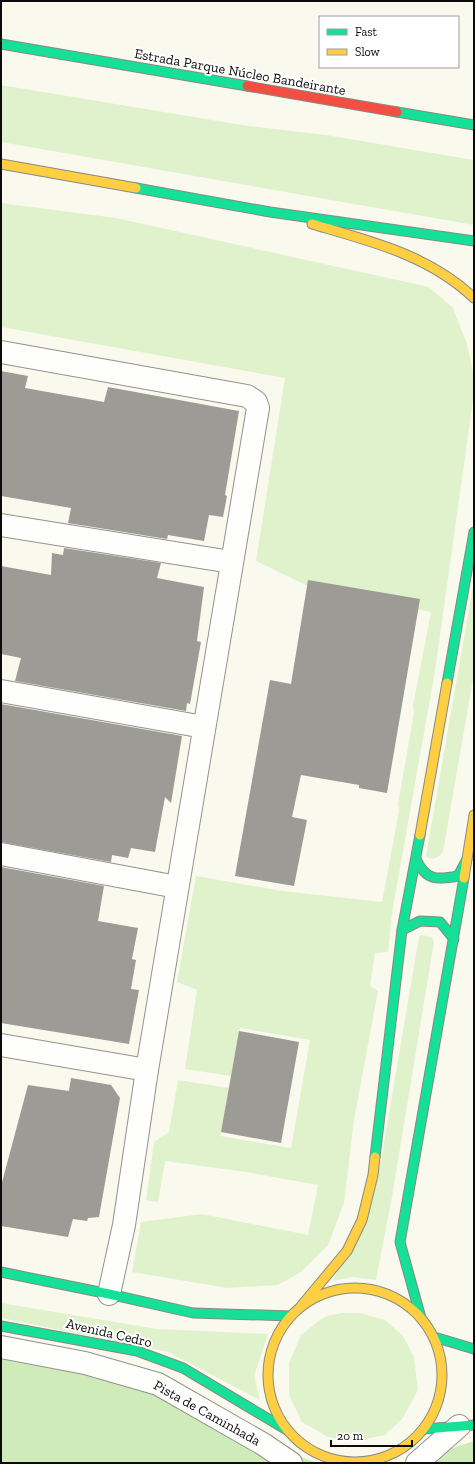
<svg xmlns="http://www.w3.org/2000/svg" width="475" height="1464" font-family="'Zilla Slab',serif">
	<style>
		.green { fill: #e0f2cc }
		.forest { fill: #cfebb9 }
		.building { fill: #9c9b95 }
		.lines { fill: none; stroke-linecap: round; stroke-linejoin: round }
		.street-casing { stroke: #93928d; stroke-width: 24 }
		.fast-casing { stroke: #898984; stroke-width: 11 }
		.slow-casing { stroke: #898984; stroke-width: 11 }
		.jam-casing { stroke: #898984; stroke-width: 11 }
		.street { stroke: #fefefc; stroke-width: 22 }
		.fast { stroke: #16e098; stroke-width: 9 }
		.slow { stroke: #ffcf43; stroke-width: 9 }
		.jam { stroke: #f24e42; stroke-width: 9 }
		.labels { text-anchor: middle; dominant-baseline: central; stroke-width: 4; stroke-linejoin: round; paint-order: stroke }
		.street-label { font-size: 14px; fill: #0b0b0b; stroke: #fff }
	</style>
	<rect width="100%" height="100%" fill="#faf9ee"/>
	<g class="green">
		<path d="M1,85L242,125L326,135L474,160V225L1,142Z"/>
		<path d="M1,203L116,218L429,287L453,308L467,344L474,377V393L435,671L392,913L388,952L375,953L370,986L378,991L354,1120L344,1203L328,1245L301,1272L278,1285L227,1288L132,1272L141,1222L202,1214L308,1235L318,1185L246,1172L165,1161L158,1202L146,1200L154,1142L169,1132L178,1080L229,1088L221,1136L291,1148L310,1040L240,1028L231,1076L185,1069L197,990L177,982L196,876L282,891L382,902L399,811L398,804L414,713L413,706L431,612L316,590L256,561L285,378L1,327Z"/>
		<path d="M474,580V673L443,852L438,857L431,859L426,856Z"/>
		<path d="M422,935L432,937L434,942L392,1197L376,1280L352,1277L333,1281L380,1166L419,937Z"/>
		<path d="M1,1303L157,1329L268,1334L254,1376L260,1400L168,1352L1,1318Z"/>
		<path d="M341,1313H360L385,1320L403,1336L414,1357L418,1390L402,1419L385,1435L355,1441L328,1437L302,1422L289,1395V1363L301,1335L324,1317Z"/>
	</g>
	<g class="forest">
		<path d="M1,1347L158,1384L263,1444L318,1463H1Z"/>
		<path d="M474,1441V1463H409Z"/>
	</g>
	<g class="building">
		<path d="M1,371L28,376L25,388L104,402L108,387L239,411L225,495L227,496L223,517L209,515L204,541L168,535L167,539L68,523L71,508L1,496Z"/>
		<path d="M64,548L161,563L157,578L204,587L197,641L201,642L190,704L187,703L186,711L15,681L21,658L1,654V566L51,575L52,553L63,555Z"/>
		<path d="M308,580L420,599L387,793L359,788V785L301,775L292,817L307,820L294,886L235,876L270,680L291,684Z"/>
		<path d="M1,704L182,736L171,803L165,797L155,852L131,848L128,858L112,855L111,862L1,842Z"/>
		<path d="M1,867L104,886L98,921L138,928L132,959L136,960L131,989L139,990L129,1044L1,1023Z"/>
		<path d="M239,1031L299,1042L281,1143L221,1132Z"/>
		<path d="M71,1078L111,1085L120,1098L99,1217L88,1218L87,1221L73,1219L68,1237L1,1226V1186L28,1085L69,1091Z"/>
	</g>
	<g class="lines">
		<g class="street-casing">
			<g id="street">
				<path d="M1,352L247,396L256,402L258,408L147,1070L124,1225L109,1294"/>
				<path d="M1,525L231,562"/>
				<path d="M1,691L204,727"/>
				<path d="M1,854L177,887"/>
				<path d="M1,1045L147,1070"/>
				<path d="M1,1347L85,1363L158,1384L263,1444L291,1463"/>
				<path d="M417,1463L459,1426"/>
			</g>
		</g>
		<g class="fast-casing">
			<g id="fast">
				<path d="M1,44L247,86"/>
				<path d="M397,112L474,125"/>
				<path d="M136,188L270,212L474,241"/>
				<path d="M447,683L474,532"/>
				<path d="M416,859C426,881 437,880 458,876L467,859"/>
				<path d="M402,930L420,921L440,922L454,939"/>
				<path d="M375,1157L402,930L420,835"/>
				<path d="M1,1272L109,1294L193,1313L291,1316"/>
				<path d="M421,1318L400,1242L464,878"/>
				<path d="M1,1326L137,1351L183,1368L287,1430"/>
				<path d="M434,1337L474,1349"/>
				<path d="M424,1429L474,1425"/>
			</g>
		</g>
		<g class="slow-casing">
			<g id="slow">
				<path d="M1,164L136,188"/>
				<path d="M312,224C370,241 429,255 474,298"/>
				<path d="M420,835L447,683"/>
				<path d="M464,878L474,815"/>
				<circle cx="355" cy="1375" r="87"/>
				<path d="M302,1305L347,1251L362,1220L373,1175L375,1157"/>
			</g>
		</g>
		<g class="jam-casing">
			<path id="jam" d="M247,86L397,112"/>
		</g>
		<use href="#street" class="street"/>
		<use href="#fast" class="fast"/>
		<use href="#slow" class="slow"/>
		<use href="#jam" class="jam"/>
	</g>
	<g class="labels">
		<g class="street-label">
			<text transform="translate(240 72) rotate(10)">Estrada Parque Núcleo Bandeirante</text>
			<text transform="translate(109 1333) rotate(13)">Avenida Cedro</text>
			<text transform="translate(207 1413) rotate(29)">Pista de Caminhada</text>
		</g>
	</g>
	<rect width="475" height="1464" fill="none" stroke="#0b0b0b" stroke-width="4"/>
	<rect x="319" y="16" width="140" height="52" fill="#ffffff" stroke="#9d9d9d"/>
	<rect x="327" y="29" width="20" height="6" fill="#16e098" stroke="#9d9d9d"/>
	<text x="355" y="36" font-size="12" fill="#0b0b0b">Fast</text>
	<rect x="327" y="49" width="20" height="6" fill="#ffcf43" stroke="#9d9d9d"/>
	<text x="355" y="56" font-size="12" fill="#0b0b0b">Slow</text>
	<path d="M331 1440v6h81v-6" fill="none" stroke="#0b0b0b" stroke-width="2"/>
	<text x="337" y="1440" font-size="12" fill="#0b0b0b" stroke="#ffffff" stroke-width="3" paint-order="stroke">20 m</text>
</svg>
